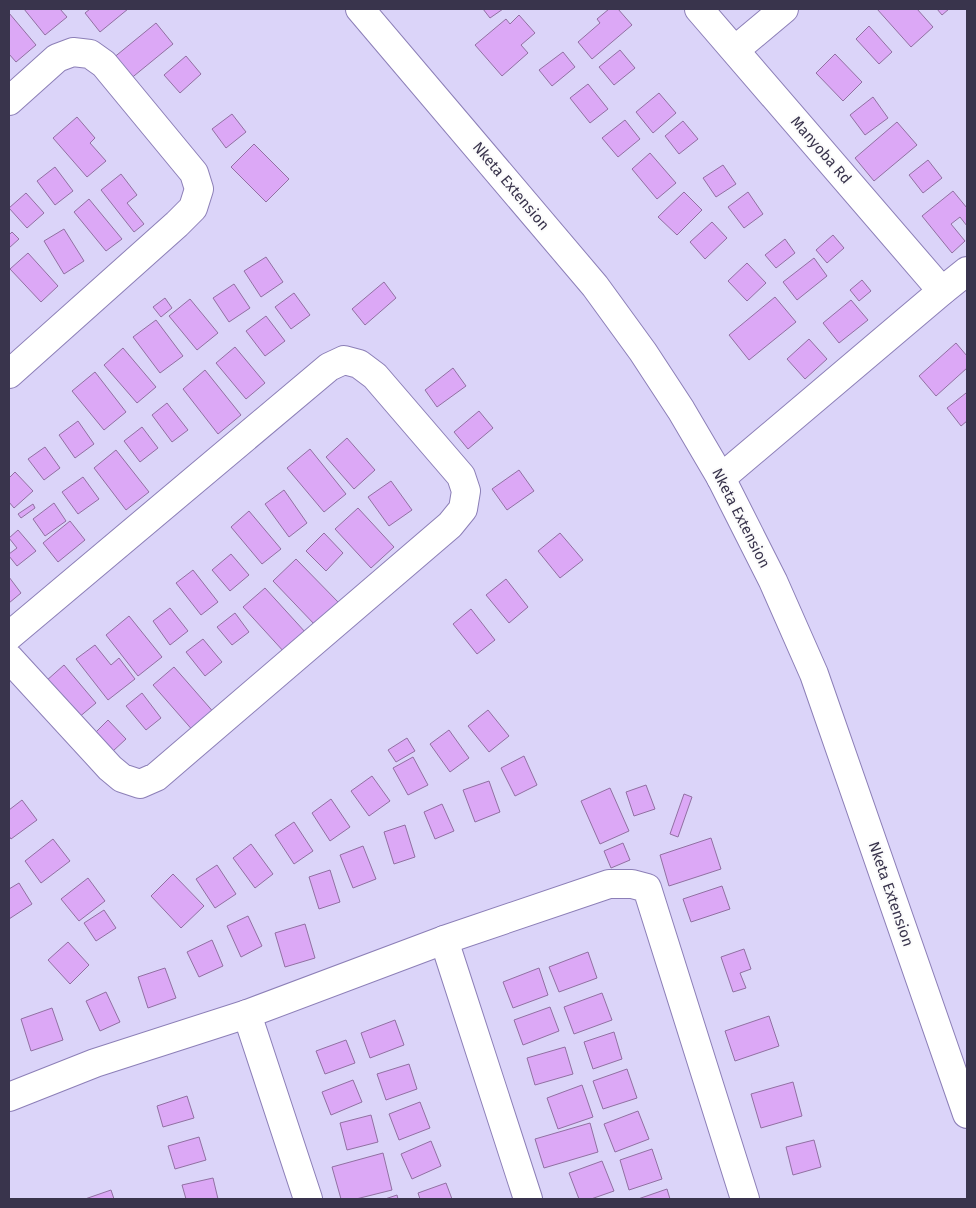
<svg xmlns="http://www.w3.org/2000/svg" width="976" height="1208" font-family="'Fira Sans',sans-serif">
	<style>
		.building { fill: #dca8f6; stroke: #9170a2 }
		.lines { fill: none; stroke-linecap: round; stroke-linejoin: round }
		.minor-casing { stroke: #8c7fb7; stroke-width: 30 }
		.minor { stroke: #fff; stroke-width: 28 }
		.labels { text-anchor: middle; dominant-baseline: central; stroke-width: 4; stroke-linejoin: round; paint-order: stroke }
		.street-label { font-size: 15px; fill: #39344c; stroke: #fbfbfb }
	</style>
	<rect width="100%" height="100%" fill="#dbd4f9"/>
	<g class="building">
		<path d="M24,9H60L67,17L45,35Z"/>
		<path d="M90,9H128L100,32L85,13Z"/>
		<path d="M483,9H503L490,18Z"/>
		<path d="M609,9H618L632,25L592,59L578,42L600,23L597,19Z"/>
		<path d="M877,9H917L933,27L911,47Z"/>
		<path d="M937,9H949L942,15Z"/>
		<path d="M9,13L36,45L16,62L9,54Z"/>
		<path d="M519,15L535,33L521,45L528,53L502,76L475,45L506,19L510,24Z"/>
		<path d="M156,23L173,44L129,80L112,59Z"/>
		<path d="M869,26L892,52L879,64L856,39Z"/>
		<path d="M620,50L635,68L614,85L599,67Z"/>
		<path d="M563,52L575,67L552,86L539,70Z"/>
		<path d="M835,54L862,82L843,101L816,73Z"/>
		<path d="M186,56L201,74L180,93L164,75Z"/>
		<path d="M588,84L608,109L590,123L570,98Z"/>
		<path d="M659,93L676,113L653,133L636,112Z"/>
		<path d="M873,97L888,118L865,135L850,115Z"/>
		<path d="M232,114L246,132L226,148L212,129Z"/>
		<path d="M77,117L95,138L90,143L106,161L87,177L53,138Z"/>
		<path d="M625,120L640,139L618,157L602,138Z"/>
		<path d="M683,121L698,139L679,154L665,136Z"/>
		<path d="M897,122L917,145L874,181L855,158Z"/>
		<path d="M254,144L289,179L266,202L231,167Z"/>
		<path d="M650,153L676,183L657,199L632,169Z"/>
		<path d="M928,160L942,178L923,193L909,175Z"/>
		<path d="M723,165L736,184L716,197L703,178Z"/>
		<path d="M55,167L73,191L55,205L37,181Z"/>
		<path d="M121,174L137,195L127,203L144,224L134,232L101,190Z"/>
		<path d="M953,191L967,208V226L960,217L951,224L965,241L952,253L922,216Z"/>
		<path d="M684,192L702,210L677,235L658,217Z"/>
		<path d="M748,192L763,214L744,228L728,207Z"/>
		<path d="M26,193L44,213L27,228L9,208Z"/>
		<path d="M89,199L122,239L106,251L74,212Z"/>
		<path d="M712,222L727,238L705,259L690,242Z"/>
		<path d="M64,229L84,261L64,274L44,241Z"/>
		<path d="M12,232L19,239L9,248V235Z"/>
		<path d="M833,235L844,248L827,263L816,250Z"/>
		<path d="M785,239L795,253L776,268L765,255Z"/>
		<path d="M28,253L58,286L41,302L10,269Z"/>
		<path d="M266,257L283,282L261,297L244,271Z"/>
		<path d="M814,258L827,276L797,300L783,282Z"/>
		<path d="M747,263L766,283L747,301L728,281Z"/>
		<path d="M862,280L871,291L859,301L850,290Z"/>
		<path d="M384,282L396,298L365,325L352,309Z"/>
		<path d="M234,284L250,308L229,322L213,298Z"/>
		<path d="M294,293L310,315L291,329L275,307Z"/>
		<path d="M775,297L796,322L749,360L729,335Z"/>
		<path d="M165,298L172,308L161,317L153,307Z"/>
		<path d="M190,299L218,333L197,350L169,316Z"/>
		<path d="M851,300L868,320L839,343L823,323Z"/>
		<path d="M266,316L285,341L265,356L246,331Z"/>
		<path d="M156,320L183,356L160,373L133,337Z"/>
		<path d="M809,339L827,359L805,379L787,359Z"/>
		<path d="M956,343L967,356V368L936,396L919,376Z"/>
		<path d="M235,347L265,383L246,399L216,363Z"/>
		<path d="M123,348L156,387L137,403L104,365Z"/>
		<path d="M453,368L466,386L437,407L425,390Z"/>
		<path d="M205,370L241,415L218,434L183,389Z"/>
		<path d="M95,372L126,412L104,430L72,391Z"/>
		<path d="M966,393L967,395V421L961,426L947,408Z"/>
		<path d="M167,403L188,430L172,442L152,415Z"/>
		<path d="M479,411L493,428L468,449L454,432Z"/>
		<path d="M78,421L94,444L75,458L59,435Z"/>
		<path d="M142,427L158,448L140,462L124,441Z"/>
		<path d="M347,438L375,470L354,489L326,457Z"/>
		<path d="M45,447L60,468L44,480L28,459Z"/>
		<path d="M310,449L346,494L324,512L287,468Z"/>
		<path d="M116,450L149,492L126,510L94,468Z"/>
		<path d="M519,470L534,491L507,510L492,489Z"/>
		<path d="M15,472L33,491L14,508L9,502V478Z"/>
		<path d="M83,477L99,499L78,514L62,492Z"/>
		<path d="M391,481L412,510L389,526L368,497Z"/>
		<path d="M284,490L307,523L289,537L265,504Z"/>
		<path d="M54,503L66,521L45,536L33,519Z"/>
		<path d="M33,504L35,508L21,518L18,514Z"/>
		<path d="M358,508L394,547L371,568L335,529Z"/>
		<path d="M249,511L281,549L262,564L231,527Z"/>
		<path d="M70,521L85,540L58,562L43,543Z"/>
		<path d="M18,530L36,551L17,566L9,556V554L17,548L9,538Z"/>
		<path d="M324,533L343,553L326,571L306,551Z"/>
		<path d="M560,533L583,560L560,578L538,551Z"/>
		<path d="M231,554L249,575L230,591L212,570Z"/>
		<path d="M296,559L340,604L316,626L273,581Z"/>
		<path d="M193,570L218,602L201,615L176,583Z"/>
		<path d="M9,577L21,593L9,603Z"/>
		<path d="M506,579L528,607L509,623L486,595Z"/>
		<path d="M265,588L306,633L285,653L243,607Z"/>
		<path d="M170,608L188,631L170,645L153,621Z"/>
		<path d="M471,609L495,640L477,654L453,624Z"/>
		<path d="M235,613L249,632L232,645L217,627Z"/>
		<path d="M129,616L162,657L138,676L106,635Z"/>
		<path d="M203,639L222,662L205,676L186,652Z"/>
		<path d="M95,645L111,665L119,658L135,679L108,700L76,659Z"/>
		<path d="M64,665L96,703L78,718L46,681Z"/>
		<path d="M174,667L216,715L195,733L153,685Z"/>
		<path d="M142,693L161,718L146,730L126,706Z"/>
		<path d="M488,710L509,736L489,752L468,726Z"/>
		<path d="M108,720L126,739L113,751L95,733Z"/>
		<path d="M449,730L469,758L450,772L430,744Z"/>
		<path d="M407,738L415,751L396,762L388,750Z"/>
		<path d="M524,756L537,785L515,796L501,768Z"/>
		<path d="M413,757L428,785L408,795L393,768Z"/>
		<path d="M372,776L390,801L369,816L351,791Z"/>
		<path d="M489,781L500,812L475,822L463,790Z"/>
		<path d="M646,785L655,809L634,816L626,792Z"/>
		<path d="M610,788L629,831L600,844L581,801Z"/>
		<path d="M684,794L692,797L678,837L670,834Z"/>
		<path d="M331,799L350,827L330,841L312,813Z"/>
		<path d="M22,800L37,820L11,839L9,836V810Z"/>
		<path d="M442,804L454,831L435,839L424,812Z"/>
		<path d="M294,822L313,851L294,864L275,835Z"/>
		<path d="M405,825L415,857L394,864L384,832Z"/>
		<path d="M711,838L721,869L669,886L660,855Z"/>
		<path d="M53,839L70,861L41,883L25,861Z"/>
		<path d="M623,843L630,860L611,868L604,851Z"/>
		<path d="M251,844L273,874L255,888L233,858Z"/>
		<path d="M363,846L376,879L353,888L340,855Z"/>
		<path d="M217,865L236,894L215,908L196,879Z"/>
		<path d="M330,870L340,902L319,909L309,877Z"/>
		<path d="M173,874L204,906L181,928L151,896Z"/>
		<path d="M88,878L105,901L79,921L61,899Z"/>
		<path d="M19,883L32,904L9,919V889Z"/>
		<path d="M722,886L730,909L691,922L683,899Z"/>
		<path d="M104,910L116,928L96,941L84,923Z"/>
		<path d="M248,916L262,946L241,957L227,926Z"/>
		<path d="M305,924L315,958L285,967L275,933Z"/>
		<path d="M212,940L223,966L199,977L187,952Z"/>
		<path d="M68,942L89,965L70,984L48,960Z"/>
		<path d="M744,949L751,969L740,973L746,988L733,992L721,957Z"/>
		<path d="M588,952L597,978L559,992L549,967Z"/>
		<path d="M165,968L176,998L148,1008L138,977Z"/>
		<path d="M539,968L548,995L513,1008L503,982Z"/>
		<path d="M106,992L120,1022L100,1031L86,1001Z"/>
		<path d="M602,993L612,1020L574,1034L564,1007Z"/>
		<path d="M550,1007L559,1031L523,1045L514,1020Z"/>
		<path d="M52,1008L63,1040L31,1051L21,1019Z"/>
		<path d="M769,1016L779,1046L735,1061L725,1031Z"/>
		<path d="M395,1020L404,1045L370,1058L361,1033Z"/>
		<path d="M614,1032L622,1059L593,1069L584,1042Z"/>
		<path d="M346,1040L355,1063L325,1074L316,1051Z"/>
		<path d="M565,1047L573,1074L535,1085L527,1058Z"/>
		<path d="M409,1064L417,1089L386,1100L377,1074Z"/>
		<path d="M627,1069L637,1098L603,1109L593,1081Z"/>
		<path d="M353,1080L362,1102L331,1115L322,1092Z"/>
		<path d="M793,1082L802,1116L761,1128L751,1094Z"/>
		<path d="M582,1085L593,1117L558,1129L547,1098Z"/>
		<path d="M187,1096L194,1118L163,1127L157,1106Z"/>
		<path d="M420,1102L430,1128L399,1140L389,1114Z"/>
		<path d="M638,1111L649,1139L615,1152L604,1124Z"/>
		<path d="M371,1115L378,1142L347,1150L340,1123Z"/>
		<path d="M590,1123L598,1152L544,1168L535,1139Z"/>
		<path d="M199,1137L206,1160L175,1169L168,1146Z"/>
		<path d="M814,1140L821,1167L793,1175L786,1147Z"/>
		<path d="M431,1141L441,1166L412,1179L401,1154Z"/>
		<path d="M652,1149L662,1179L629,1190L620,1160Z"/>
		<path d="M383,1153L392,1190L356,1199H341L332,1167Z"/>
		<path d="M602,1161L614,1191L591,1199H579L569,1173Z"/>
		<path d="M213,1178L218,1199H186L182,1185Z"/>
		<path d="M446,1183L452,1199H420L418,1193Z"/>
		<path d="M667,1189L670,1199H638Z"/>
		<path d="M111,1190L114,1199H85Z"/>
		<path d="M397,1195L398,1199H385Z"/>
	</g>
	<g class="lines">
		<g class="minor-casing">
			<g id="minor">
				<path d="M360,9L595,286L643,352L681,410L721,478L773,581L814,674L967,1114"/>
				<path d="M699,9L942,291"/>
				<path d="M735,50L784,9"/>
				<path d="M9,101L57,58L73,52L90,54L104,64L194,173L199,189L193,208L177,224L9,374"/>
				<path d="M721,478L942,291L967,271"/>
				<path d="M9,636L329,367L344,360L359,364L375,376L461,476L466,491L463,509L450,525L156,777L140,784L122,778L110,768L9,658"/>
				<path d="M444,940L528,1199"/>
				<path d="M247,1014L308,1199"/>
				<path d="M9,1097L95,1063L247,1014L444,940L609,884H632L647,888L745,1199"/>
			</g>
		</g>
		<use href="#minor" class="minor"/>
	</g>
	<g class="labels">
		<g class="street-label">
			<text transform="translate(821 150) rotate(49)">Manyoba Rd</text>
			<text transform="translate(511 186) rotate(50)">Nketa Extension</text>
			<text transform="translate(741 518) rotate(63)">Nketa Extension</text>
			<text transform="translate(891 894) rotate(71)">Nketa Extension</text>
		</g>
	</g>
	<rect width="976" height="1208" fill="none" stroke="#39344c" stroke-width="20"/>
</svg>
